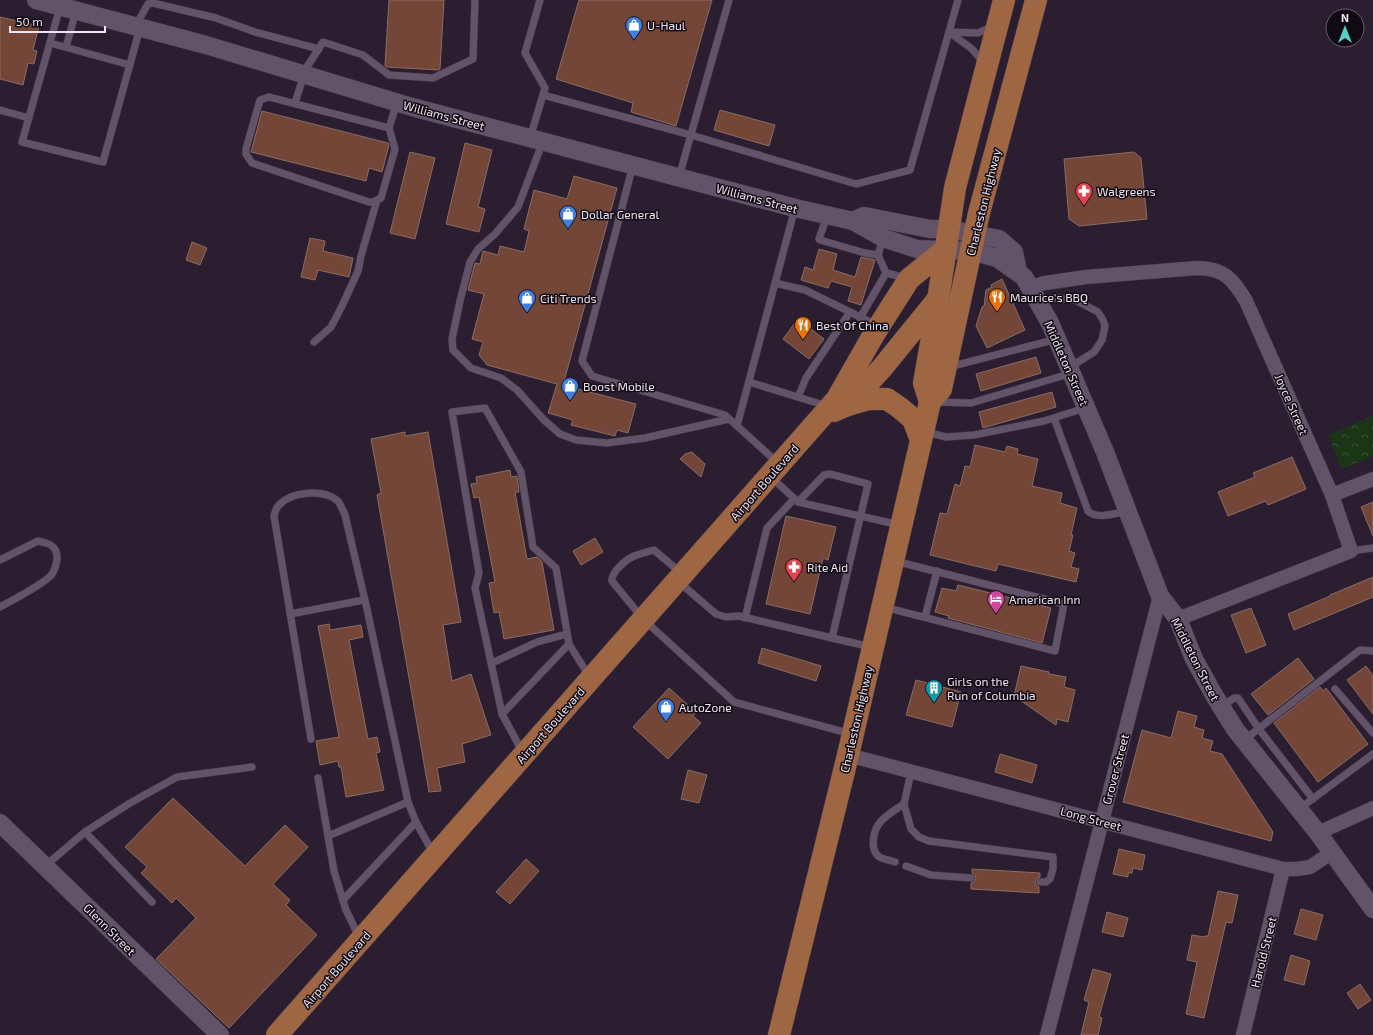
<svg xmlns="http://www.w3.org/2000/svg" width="1373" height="1035" font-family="'Exo 2',sans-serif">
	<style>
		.park { fill: url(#park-crowns) }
		.building { fill: #734638; stroke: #896d64 }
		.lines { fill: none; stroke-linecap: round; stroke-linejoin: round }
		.service-casing { stroke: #433848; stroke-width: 8 }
		.minor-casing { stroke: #433848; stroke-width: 15 }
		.tertiary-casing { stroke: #433848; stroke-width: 19 }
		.primary-casing { stroke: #433848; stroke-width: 23 }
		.service { stroke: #625369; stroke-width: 7 }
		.minor { stroke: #625369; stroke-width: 14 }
		.tertiary { stroke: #625369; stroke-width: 18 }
		.primary { stroke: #9e6643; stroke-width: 22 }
		.labels { text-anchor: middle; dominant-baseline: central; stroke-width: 3; stroke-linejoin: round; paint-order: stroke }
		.poi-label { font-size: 12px; fill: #eee5f2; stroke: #100a13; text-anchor: start }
		.street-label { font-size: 12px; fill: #eee5f2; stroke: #100a13 }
	</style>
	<defs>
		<pattern id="park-crowns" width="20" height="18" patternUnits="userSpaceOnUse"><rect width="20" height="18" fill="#1b3616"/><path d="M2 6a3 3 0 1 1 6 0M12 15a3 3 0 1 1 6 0" fill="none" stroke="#3c5338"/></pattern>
	</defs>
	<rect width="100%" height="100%" fill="#2b1e31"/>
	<path class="park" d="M1373,416V456L1342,469L1328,435Z"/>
	<g class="building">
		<path d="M389,0H444L440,69L438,70L387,67L385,66Z"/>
		<path d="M579,0H712L676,126L631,112L633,103L556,79Z"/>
		<path d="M0,17L39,26L33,50L37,51L34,64L28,63L23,85L0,79Z"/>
		<path d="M720,110L775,125L769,146L714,130Z"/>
		<path d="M262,111L388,143L389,145L382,172L369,168L366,181L251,152Z"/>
		<path d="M465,143L492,150L478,207L485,209L479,232L446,224Z"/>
		<path d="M410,152L435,158L415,239L390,233Z"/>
		<path d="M1134,152L1141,158L1147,219L1079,226L1069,219L1064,159Z"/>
		<path d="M574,176L617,188L563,385L636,404L628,433L617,430L615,436L571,425L573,420L548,413L557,384L487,365L479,355L483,342L472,339L484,294L468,290L475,263L480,264L483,251L498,255L500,246L524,252L529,231L524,229L534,190L567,199Z"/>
		<path d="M310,238L325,241L323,251L353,258L349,277L318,270L315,280L301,277Z"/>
		<path d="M192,242L207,248L200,265L186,260Z"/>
		<path d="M819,249L837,254L833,270L855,277L861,257L875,260L861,305L848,301L852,287L831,281L828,288L801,280L805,267L813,270Z"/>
		<path d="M1002,279L1025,330L987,348L976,326L982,307L984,306L986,290L992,287L991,285Z"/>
		<path d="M798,319L824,339L809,359L783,339Z"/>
		<path d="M1036,357L1041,373L981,391L976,374Z"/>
		<path d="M1052,392L1056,407L983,428L979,412Z"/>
		<path d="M405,432V436L428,432L461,622L443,625L452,681L471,674L491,735L462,744L465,762L437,768L441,791L429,792L377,495L381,493L371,439Z"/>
		<path d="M975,445L1005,452L1007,446L1018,449L1017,454L1038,459L1032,486L1062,493L1060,503L1077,508L1071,535H1073L1069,551L1075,553L1071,567L1079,569L1076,582L998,564L996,571L930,555L940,513L947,514L955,484L960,486L965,466L970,467Z"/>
		<path d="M692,452L705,464L701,477L680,459L685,454Z"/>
		<path d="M1292,457L1306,489L1268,505L1266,501L1228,516L1218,492L1255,477L1253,473Z"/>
		<path d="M510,470L511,477L517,476L519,492H515L527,559L537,557L542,562L554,630L504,639L499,612L494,613L489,583L495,582L479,497L474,498L471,484L477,483L476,477Z"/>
		<path d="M1373,502V536L1361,507Z"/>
		<path d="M786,516L836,527L828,560L823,558L810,614L766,604Z"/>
		<path d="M595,538L603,552L581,565L573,551Z"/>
		<path d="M1373,577V597L1294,630L1288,614L1330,596V595Z"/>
		<path d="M958,585L1051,608L1042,643L948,618L949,616L935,612L942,588L956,591Z"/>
		<path d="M1251,608L1266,645L1246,653L1231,615Z"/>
		<path d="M329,624L330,630L361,625L363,637L349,640L368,739L377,737L380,752L376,753L384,790L346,797L341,767H339L338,761L320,765L316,741L339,737L318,626Z"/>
		<path d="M762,648L821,666L816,681L758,663Z"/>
		<path d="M1298,658L1314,679L1268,715L1251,694Z"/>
		<path d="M1021,666L1049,672V674L1066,677L1064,687L1075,690L1068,722L1057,719L1056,725L1014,696Z"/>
		<path d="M1366,666L1373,676V714L1347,680Z"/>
		<path d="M916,680L961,692L952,727L906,715Z"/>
		<path d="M1320,687L1323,691L1326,688L1368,744L1318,782L1274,723Z"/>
		<path d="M669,688L696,712L693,716L701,723L668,759L633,727Z"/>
		<path d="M1178,711L1197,716L1194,727L1204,730L1202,738L1213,741L1210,751L1222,754L1273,832L1271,841L1123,802L1142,730L1171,738Z"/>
		<path d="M1000,754L1037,765L1032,783L995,772Z"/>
		<path d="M688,770L707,775L699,803L681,799Z"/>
		<path d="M173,798L245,866L285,825L308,847L273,884L290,900L286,905L317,935L229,1028L156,959L196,918L176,898L172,903L141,873L147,867L125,847Z"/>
		<path d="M1119,849L1145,855L1142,870L1133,868L1132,873H1128V877L1113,874Z"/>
		<path d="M526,859L539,871L510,904L496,892Z"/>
		<path d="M972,869L1040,873V877L1037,878L1035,882L1036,885L1039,887V893L971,889V883L975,881L976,878L974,874L972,873Z"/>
		<path d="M1218,891L1238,895L1232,923L1226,922L1204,1018L1186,1014L1197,962L1187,960L1192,935L1204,937L1205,936H1208Z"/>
		<path d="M1301,909L1323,915L1316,940L1294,934Z"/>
		<path d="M1107,912L1128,918L1123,937L1102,932Z"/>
		<path d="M1291,955L1310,961L1304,985L1284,980Z"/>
		<path d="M1093,969L1111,974L1099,1017L1102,1018L1098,1035H1081L1089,1002L1084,1000Z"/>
		<path d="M1360,984L1371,1000L1358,1009L1347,993Z"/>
	</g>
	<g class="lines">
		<g class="service-casing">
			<g id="service">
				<path d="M60,7L22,142L103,162L140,28"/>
				<path d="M136,25L148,4L153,3L216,18L255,32L319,49"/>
				<path d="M949,32L972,49L983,62"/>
				<path d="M949,32L978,33L993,26"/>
				<path d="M50,43L130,65"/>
				<path d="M66,47L76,11"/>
				<path d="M303,73L323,42L363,55L389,75L433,78L473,59L475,0"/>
				<path d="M543,95L691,135L856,184L910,170L958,0"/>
				<path d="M295,103L304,75"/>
				<path d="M0,110L29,118"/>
				<path d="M389,128L269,97L260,100L246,149V154L252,163L369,202H373L381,198L395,149L389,128L397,102"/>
				<path d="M530,138L545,88L525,53L540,0"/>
				<path d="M543,141L518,207L495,234L478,249L470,262L460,301L452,339L453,350L471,368L501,378L517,390L544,420L560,434L576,440L607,443L645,438L729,419"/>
				<path d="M633,165L582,361L592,376L725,415L778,463"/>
				<path d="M679,177L729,0"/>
				<path d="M827,216L819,239L820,240L865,253L878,255"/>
				<path d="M883,238L878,255L886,273"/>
				<path d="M775,283L805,290L850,312"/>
				<path d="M1038,300L1059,298L1075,300L1098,312L1103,320L1105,326L1102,340L1094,352L1070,367"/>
				<path d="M860,318L886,273L906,278"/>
				<path d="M314,342L331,327L342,306L358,271L361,256L377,200"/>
				<path d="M949,367L1057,339"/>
				<path d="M749,382L827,406"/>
				<path d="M798,397L806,378L850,312L868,321L872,330"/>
				<path d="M934,402L971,403L1072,373"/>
				<path d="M1054,418L1088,511C1097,520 1116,513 1127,511"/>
				<path d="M737,426L795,208"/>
				<path d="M926,432L946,437L974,435L1044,421L1085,408"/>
				<path d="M771,477L798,502L900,525"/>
				<path d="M1351,551L1373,548"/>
				<path d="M0,560L38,541C47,543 57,545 57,557C57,562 55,570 52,574C46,583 11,601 0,607"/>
				<path d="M681,573L654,550C647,552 638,554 632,557C624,561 611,573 612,581L643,619L734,702L851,734"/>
				<path d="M679,582L716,614L726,617L739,616L832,638L868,484L830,474L824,475L798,502"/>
				<path d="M884,607L1055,651L1064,604L895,561"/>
				<path d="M290,614L364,600"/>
				<path d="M925,617L937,571"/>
				<path d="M745,618L767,528L794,499"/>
				<path d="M832,638L871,647"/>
				<path d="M492,663L537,642L567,634"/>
				<path d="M1335,689L1373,733"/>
				<path d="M1221,707L1234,698H1238L1259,729L1313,799"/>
				<path d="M502,714L569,644"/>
				<path d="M311,739L274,516C275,512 276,508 279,505C292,491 324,489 338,501C341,505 343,511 345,515L367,609L408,802"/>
				<path d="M1244,740L1360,650L1373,651"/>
				<path d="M523,753L502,714L475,588L479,573L452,412L485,408L521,472L533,547L556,568L569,644L589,676"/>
				<path d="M911,772L904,804L911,829L919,837L929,841L1053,857V869L1050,879L1046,882H1040"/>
				<path d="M318,778L334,871L346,910L359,937"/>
				<path d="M1299,809L1373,754"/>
				<path d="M85,832L152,902"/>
				<path d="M328,836L408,802L416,822L433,853"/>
				<path d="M895,862C890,860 881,859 878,856C869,847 874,829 881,821C888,814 896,809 904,804"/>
				<path d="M45,866L85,832L130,803L177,777L252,767"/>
				<path d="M906,866L931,875L971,878"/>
				<path d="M343,900L416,822"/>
			</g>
		</g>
		<g class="minor-casing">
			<g id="minor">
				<path d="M1030,287L1045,283L1086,277L1197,268C1224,268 1233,279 1246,301L1332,495L1351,551L1178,619"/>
				<path d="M1332,495L1373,479"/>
				<path d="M848,755L1283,869H1297L1310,867L1331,853"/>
				<path d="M1318,833L1373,808"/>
				<path d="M1047,1035L1160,596"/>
				<path d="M1243,1035L1283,869"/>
			</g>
		</g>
		<g class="tertiary-casing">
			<g id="tertiary">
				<path d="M36,0L206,45L412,107L795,208L853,221L883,238L917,249L971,251L997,258L1024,277L1050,323L1057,339L1105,452L1160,596L1178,619L1194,659L1214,695L1235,729L1318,833L1373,909"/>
				<path d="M853,221L864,216L930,229H949L999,239L1014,252L1018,272"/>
				<path d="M0,823L220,1035"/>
			</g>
		</g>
		<g class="primary-casing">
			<g id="primary">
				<path d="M930,402L924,383L935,320L955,188L1004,0"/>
				<path d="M848,405L869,399H887L900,408L913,419L921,440"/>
				<path d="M834,411L848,405L882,368L938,299"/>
				<path d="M277,1035L837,399L874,334L909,279L946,249"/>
				<path d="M779,1035L848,755L930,402L941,389L979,213L1036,0"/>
			</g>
		</g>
		<use href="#service" class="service"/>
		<use href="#minor" class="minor"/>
		<use href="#tertiary" class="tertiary"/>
		<use href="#primary" class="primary"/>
	</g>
	<defs>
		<g id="shop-pin" transform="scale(0.9)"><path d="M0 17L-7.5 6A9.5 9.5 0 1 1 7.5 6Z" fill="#3f7fe0" stroke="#100a13"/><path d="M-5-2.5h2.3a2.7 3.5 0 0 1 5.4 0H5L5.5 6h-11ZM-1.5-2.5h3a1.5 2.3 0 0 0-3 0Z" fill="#fff"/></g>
		<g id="pharmacy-pin" transform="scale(0.9)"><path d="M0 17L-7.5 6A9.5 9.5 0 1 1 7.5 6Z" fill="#e0444e" stroke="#100a13"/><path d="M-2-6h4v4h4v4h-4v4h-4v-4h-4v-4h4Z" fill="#fff"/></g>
		<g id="restaurant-pin" transform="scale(0.9)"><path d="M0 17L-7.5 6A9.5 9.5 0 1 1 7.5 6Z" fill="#e8710a" stroke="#100a13"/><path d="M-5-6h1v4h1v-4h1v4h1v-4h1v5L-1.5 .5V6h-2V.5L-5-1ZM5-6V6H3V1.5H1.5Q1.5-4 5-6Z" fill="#fff"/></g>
		<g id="hotel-pin" transform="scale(0.9)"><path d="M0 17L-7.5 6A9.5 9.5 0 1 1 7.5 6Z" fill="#d1479c" stroke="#100a13"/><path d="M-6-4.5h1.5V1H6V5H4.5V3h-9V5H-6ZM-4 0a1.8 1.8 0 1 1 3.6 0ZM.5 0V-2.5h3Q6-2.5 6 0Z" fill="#fff"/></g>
		<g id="building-pin" transform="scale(0.9)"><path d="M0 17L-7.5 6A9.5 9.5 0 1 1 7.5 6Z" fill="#0f9aa8" stroke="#100a13"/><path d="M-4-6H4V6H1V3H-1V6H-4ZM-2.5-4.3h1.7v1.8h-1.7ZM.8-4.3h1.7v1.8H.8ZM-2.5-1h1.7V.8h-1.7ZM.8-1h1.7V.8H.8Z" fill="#fff"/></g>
	</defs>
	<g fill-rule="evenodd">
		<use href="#shop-pin" x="634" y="25"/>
		<use href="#pharmacy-pin" x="1084" y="191"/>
		<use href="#shop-pin" x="568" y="214"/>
		<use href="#restaurant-pin" x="997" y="297"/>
		<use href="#shop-pin" x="527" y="298"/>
		<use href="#restaurant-pin" x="803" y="325"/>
		<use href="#shop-pin" x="570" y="386"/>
		<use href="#pharmacy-pin" x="794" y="567"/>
		<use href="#hotel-pin" x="996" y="599"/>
		<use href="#building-pin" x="934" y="688"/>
		<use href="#shop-pin" x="666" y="707"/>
	</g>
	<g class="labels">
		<g class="poi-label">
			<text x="647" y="25">U-Haul</text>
			<text x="1097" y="191">Walgreens</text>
			<text x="581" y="214">Dollar General</text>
			<text x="1010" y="297">Maurice's BBQ</text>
			<text x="540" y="298">Citi Trends</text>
			<text x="816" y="325">Best Of China</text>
			<text x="583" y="386">Boost Mobile</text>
			<text x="807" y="567">Rite Aid</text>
			<text x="1009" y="599">American Inn</text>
			<text x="947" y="681">Girls on the<tspan x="947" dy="14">Run of Columbia</tspan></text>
			<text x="679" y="707">AutoZone</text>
		</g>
		<g class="street-label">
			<text transform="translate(444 115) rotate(15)">Williams Street</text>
			<text transform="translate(757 198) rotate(15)">Williams Street</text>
			<text transform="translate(983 202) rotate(-76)">Charleston Highway</text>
			<text transform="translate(1067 363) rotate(66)">Middleton Street</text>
			<text transform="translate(1292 404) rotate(66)">Joyce Street</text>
			<text transform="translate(764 482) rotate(-49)">Airport Boulevard</text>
			<text transform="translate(1196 659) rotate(63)">Middleton Street</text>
			<text transform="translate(856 719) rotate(-77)">Charleston Highway</text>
			<text transform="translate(550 725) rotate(-49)">Airport Boulevard</text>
			<text transform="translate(1115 769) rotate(-75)">Grover Street</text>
			<text transform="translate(1091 818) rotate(15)">Long Street</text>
			<text transform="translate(110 929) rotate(45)">Glenn Street</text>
			<text transform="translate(1263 952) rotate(-76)">Harold Street</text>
			<text transform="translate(336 969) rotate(-49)">Airport Boulevard</text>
		</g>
	</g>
	<g transform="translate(1345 28)"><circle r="19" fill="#100a13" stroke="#69626c"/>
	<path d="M0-3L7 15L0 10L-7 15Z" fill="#56cec3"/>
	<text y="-6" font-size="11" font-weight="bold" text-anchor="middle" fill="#eee5f2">N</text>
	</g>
	<path d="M10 26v6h95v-6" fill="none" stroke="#eee5f2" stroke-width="2"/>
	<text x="16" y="26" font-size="12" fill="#eee5f2" stroke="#100a13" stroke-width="3" paint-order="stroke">50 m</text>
</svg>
